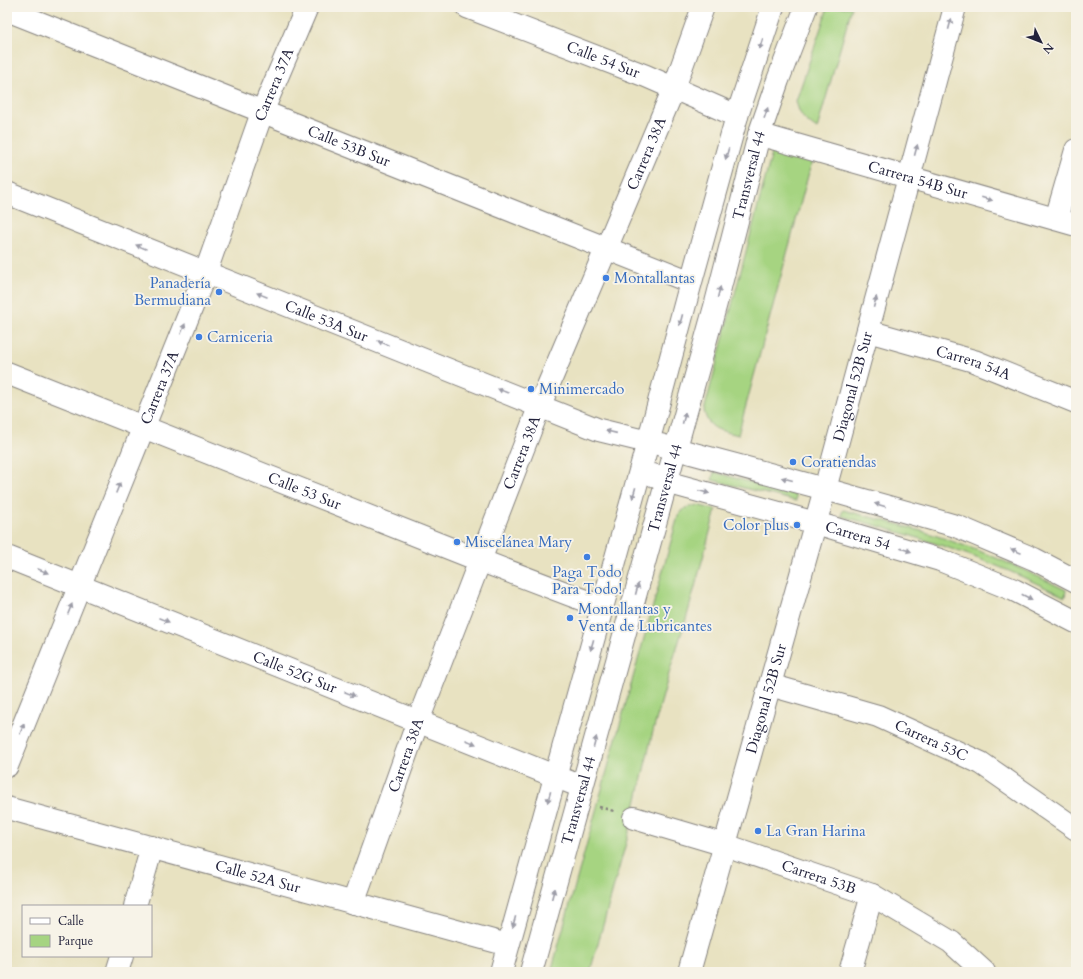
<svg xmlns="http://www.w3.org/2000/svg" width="1083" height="979" font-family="Cardo,serif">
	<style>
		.green { fill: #a6d481; stroke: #647b5e }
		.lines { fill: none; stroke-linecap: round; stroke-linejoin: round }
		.minor-casing { stroke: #85827e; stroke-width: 24 }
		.tertiary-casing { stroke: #85827e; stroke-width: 24 }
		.path { stroke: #85827e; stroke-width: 2.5; stroke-dasharray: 3 3; stroke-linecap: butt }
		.minor { stroke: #fff; stroke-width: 22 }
		.tertiary { stroke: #fff; stroke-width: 22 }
		.oneway { fill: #9c9ca7 }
		.shop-dot { fill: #3f7fe0; stroke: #f7f3e8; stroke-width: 1.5 }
		.labels { text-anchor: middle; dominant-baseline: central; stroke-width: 3.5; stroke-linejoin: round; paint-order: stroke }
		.street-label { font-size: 15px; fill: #22223b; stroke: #f7f3e8 }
		.shop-label { font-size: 15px; fill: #366cbe; stroke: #f7f3e8; text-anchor: start }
	</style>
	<rect width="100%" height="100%" fill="#f7f3e8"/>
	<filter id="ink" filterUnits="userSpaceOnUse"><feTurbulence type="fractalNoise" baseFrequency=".025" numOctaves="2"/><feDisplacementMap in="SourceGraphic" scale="8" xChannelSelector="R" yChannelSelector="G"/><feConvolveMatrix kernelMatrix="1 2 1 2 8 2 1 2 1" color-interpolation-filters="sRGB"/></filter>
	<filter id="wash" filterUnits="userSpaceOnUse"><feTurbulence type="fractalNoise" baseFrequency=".012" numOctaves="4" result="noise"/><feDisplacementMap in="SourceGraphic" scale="16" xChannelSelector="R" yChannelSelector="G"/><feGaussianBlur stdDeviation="0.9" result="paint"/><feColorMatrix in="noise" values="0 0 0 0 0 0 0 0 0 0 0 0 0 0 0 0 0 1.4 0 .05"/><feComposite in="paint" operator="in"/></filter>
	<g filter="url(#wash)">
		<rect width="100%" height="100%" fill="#e8e2c1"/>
		<g class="green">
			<path d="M828,7H852L817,129C804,120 800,117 796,101Z"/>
			<path d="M773,149L812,161L738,435C721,430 709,431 704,411Z"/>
			<path d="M714,472L796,495V501L712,480Z"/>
			<path d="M697,505L716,510L687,616L672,663L652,735L631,825L590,972H551L678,516L685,508Z"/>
			<path d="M843,510C881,520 920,529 957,543C995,556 1031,573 1066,590L1065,597C1046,588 1028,579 1009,571C955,548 898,531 841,516Z"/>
		</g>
	</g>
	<g filter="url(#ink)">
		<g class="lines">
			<g class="minor-casing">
				<g id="minor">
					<path id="s1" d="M467,7L646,76L737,116"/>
					<path id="s2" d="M7,10L691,282"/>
					<path id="s3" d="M759,135L772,138L1076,225"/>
					<path id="s4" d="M7,193L599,430L648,442"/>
					<path d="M1056,219L1076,150"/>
					<path id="s5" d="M868,331L974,361L1076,402"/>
					<path id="s6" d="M7,373L479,560L602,607"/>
					<path id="s7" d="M7,557L582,787"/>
					<path id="s8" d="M770,685L878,716L981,763L1076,829"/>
					<path id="s9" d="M7,766L204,277L263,110L307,7"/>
					<path id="s10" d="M7,808L508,945"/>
					<path id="s11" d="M634,818L725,845L872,895L951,942L984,972"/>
					<path id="s12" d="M353,903L418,721L540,405L674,88L703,7"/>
					<path d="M135,906L152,847"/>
					<path d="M117,972L122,956"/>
					<path id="s13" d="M689,972L825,489L955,7"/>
					<path d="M850,972L872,895"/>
				</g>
			</g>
			<g class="tertiary-casing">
				<g id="tertiary">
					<path d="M661,445L825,489L956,526L1034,559L1076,581"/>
					<path id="s14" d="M653,475L666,482L816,523L940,560L1014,590L1076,622"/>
					<path d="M501,972L655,417L691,282L737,116L773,7"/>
					<path id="s15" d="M531,972L716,303L759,135L778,80L806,7"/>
				</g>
			</g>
			<path class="path" d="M599,807L614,811"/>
			<use href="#minor" class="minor"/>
			<use href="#tertiary" class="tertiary"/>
		</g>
		<defs><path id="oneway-solid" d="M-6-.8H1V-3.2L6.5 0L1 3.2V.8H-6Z"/></defs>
		<g class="oneway">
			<use href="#oneway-solid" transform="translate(950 24) rotate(-75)"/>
			<use href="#oneway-solid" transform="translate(761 44) rotate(108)"/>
			<use href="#oneway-solid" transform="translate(766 113) rotate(-71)"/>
			<use href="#oneway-solid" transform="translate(916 150) rotate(-75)"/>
			<use href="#oneway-solid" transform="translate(727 154) rotate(106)"/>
			<use href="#oneway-solid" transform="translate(987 199) rotate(16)"/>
			<use href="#oneway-solid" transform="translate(141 247) rotate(-158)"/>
			<use href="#oneway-solid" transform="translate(719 292) rotate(-76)"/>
			<use href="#oneway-solid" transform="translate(262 295) rotate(-158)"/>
			<use href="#oneway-solid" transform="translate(875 302) rotate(-75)"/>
			<use href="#oneway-solid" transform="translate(681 320) rotate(105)"/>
			<use href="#oneway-solid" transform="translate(183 329) rotate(-68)"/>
			<use href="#oneway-solid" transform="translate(383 343) rotate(-158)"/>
			<use href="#oneway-solid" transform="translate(503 391) rotate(-158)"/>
			<use href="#oneway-solid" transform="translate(684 418) rotate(-75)"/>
			<use href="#oneway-solid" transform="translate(611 432) rotate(-167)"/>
			<use href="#oneway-solid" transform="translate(787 479) rotate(-165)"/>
			<use href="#oneway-solid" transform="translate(118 488) rotate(-68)"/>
			<use href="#oneway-solid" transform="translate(704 492) rotate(15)"/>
			<use href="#oneway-solid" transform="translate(634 493) rotate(106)"/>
			<use href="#oneway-solid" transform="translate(880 505) rotate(-164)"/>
			<use href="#oneway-solid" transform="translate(906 550) rotate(17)"/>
			<use href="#oneway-solid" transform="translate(1016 551) rotate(-158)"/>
			<use href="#oneway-solid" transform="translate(43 571) rotate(22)"/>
			<use href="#oneway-solid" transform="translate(637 589) rotate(-75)"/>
			<use href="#oneway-solid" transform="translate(1027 597) rotate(27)"/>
			<use href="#oneway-solid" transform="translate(70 609) rotate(-68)"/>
			<use href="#oneway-solid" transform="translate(164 620) rotate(22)"/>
			<use href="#oneway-solid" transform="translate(592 645) rotate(106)"/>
			<use href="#oneway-solid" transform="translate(350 694) rotate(22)"/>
			<use href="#oneway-solid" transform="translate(22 729) rotate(-68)"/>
			<use href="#oneway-solid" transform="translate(471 742) rotate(22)"/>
			<use href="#oneway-solid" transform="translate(595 742) rotate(-75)"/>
			<use href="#oneway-solid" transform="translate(549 797) rotate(106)"/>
			<use href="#oneway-solid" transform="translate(553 894) rotate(-75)"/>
			<use href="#oneway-solid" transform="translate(514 922) rotate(106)"/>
		</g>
	</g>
	<g class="shop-dot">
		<circle cx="606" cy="278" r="4"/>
		<circle cx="219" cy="292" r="4"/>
		<circle cx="199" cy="337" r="4"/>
		<circle cx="531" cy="389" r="4"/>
		<circle cx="793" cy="462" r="4"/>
		<circle cx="797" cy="525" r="4"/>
		<circle cx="457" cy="542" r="4"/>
		<circle cx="587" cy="557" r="4"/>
		<circle cx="570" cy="618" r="4"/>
		<circle cx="758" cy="831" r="4"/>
	</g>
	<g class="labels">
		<g class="street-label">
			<text stroke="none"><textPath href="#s1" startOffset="146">Calle 54 Sur</textPath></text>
			<text stroke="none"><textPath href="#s9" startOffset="732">Carrera 37A</textPath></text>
			<text stroke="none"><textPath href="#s2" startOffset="368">Calle 53B Sur</textPath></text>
			<text stroke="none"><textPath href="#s12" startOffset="805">Carrera 38A</textPath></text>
			<text stroke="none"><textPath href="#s15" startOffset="826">Transversal 44</textPath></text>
			<text stroke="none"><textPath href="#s3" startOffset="165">Carrera 54B Sur</textPath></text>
			<text stroke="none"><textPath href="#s4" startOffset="344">Calle 53A Sur</textPath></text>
			<text stroke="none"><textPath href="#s5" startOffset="110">Carrera 54A</textPath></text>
			<text stroke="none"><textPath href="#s13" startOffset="608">Diagonal 52B Sur</textPath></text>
			<text stroke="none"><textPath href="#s9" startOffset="408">Carrera 37A</textPath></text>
			<text stroke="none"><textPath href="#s12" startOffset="481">Carrera 38A</textPath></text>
			<text stroke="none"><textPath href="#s15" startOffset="502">Transversal 44</textPath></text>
			<text stroke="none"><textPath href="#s6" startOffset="320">Calle 53 Sur</textPath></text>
			<text stroke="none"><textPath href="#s14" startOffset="214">Carrera 54</textPath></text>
			<text stroke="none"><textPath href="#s7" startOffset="310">Calle 52G Sur</textPath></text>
			<text stroke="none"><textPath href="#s13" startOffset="284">Diagonal 52B Sur</textPath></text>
			<text stroke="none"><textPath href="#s8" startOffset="171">Carrera 53C</textPath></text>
			<text stroke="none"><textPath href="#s12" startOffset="157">Carrera 38A</textPath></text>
			<text stroke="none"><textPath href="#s15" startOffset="178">Transversal 44</textPath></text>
			<text stroke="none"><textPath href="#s10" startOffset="260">Calle 52A Sur</textPath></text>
			<text stroke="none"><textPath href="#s11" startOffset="194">Carrera 53B</textPath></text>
		</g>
		<g class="shop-label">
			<text x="614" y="278">Montallantas</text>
			<text x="211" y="283" text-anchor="end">Panadería<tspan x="211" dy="17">Bermudiana</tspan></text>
			<text x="207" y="337">Carniceria</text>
			<text x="539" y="389">Minimercado</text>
			<text x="801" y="462">Coratiendas</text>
			<text x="789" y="525" text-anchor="end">Color plus</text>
			<text x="465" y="542">Miscelánea Mary</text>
			<text x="587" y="572" text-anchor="middle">Paga Todo<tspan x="587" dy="17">Para Todo!</tspan></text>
			<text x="578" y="609">Montallantas y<tspan x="578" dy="17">Venta de Lubricantes</tspan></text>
			<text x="766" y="831">La Gran Harina</text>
		</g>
	</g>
	<rect width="1083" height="979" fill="none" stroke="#f7f3e8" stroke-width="24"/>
	<rect x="22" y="905" width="130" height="52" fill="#f7f3e8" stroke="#a29fa3"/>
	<rect x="30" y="918" width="20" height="6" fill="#ffffff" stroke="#a29fa3"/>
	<text x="58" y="925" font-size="12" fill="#22223b">Calle</text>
	<rect x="30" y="935" width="20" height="12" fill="#a6d481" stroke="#a29fa3"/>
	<text x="58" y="945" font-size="12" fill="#22223b">Parque</text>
	<g transform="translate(1041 42) rotate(133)" stroke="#f7f3e8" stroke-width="3" paint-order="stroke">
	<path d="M0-3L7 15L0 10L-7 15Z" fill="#22223b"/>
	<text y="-6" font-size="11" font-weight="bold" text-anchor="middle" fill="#22223b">N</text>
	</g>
</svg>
